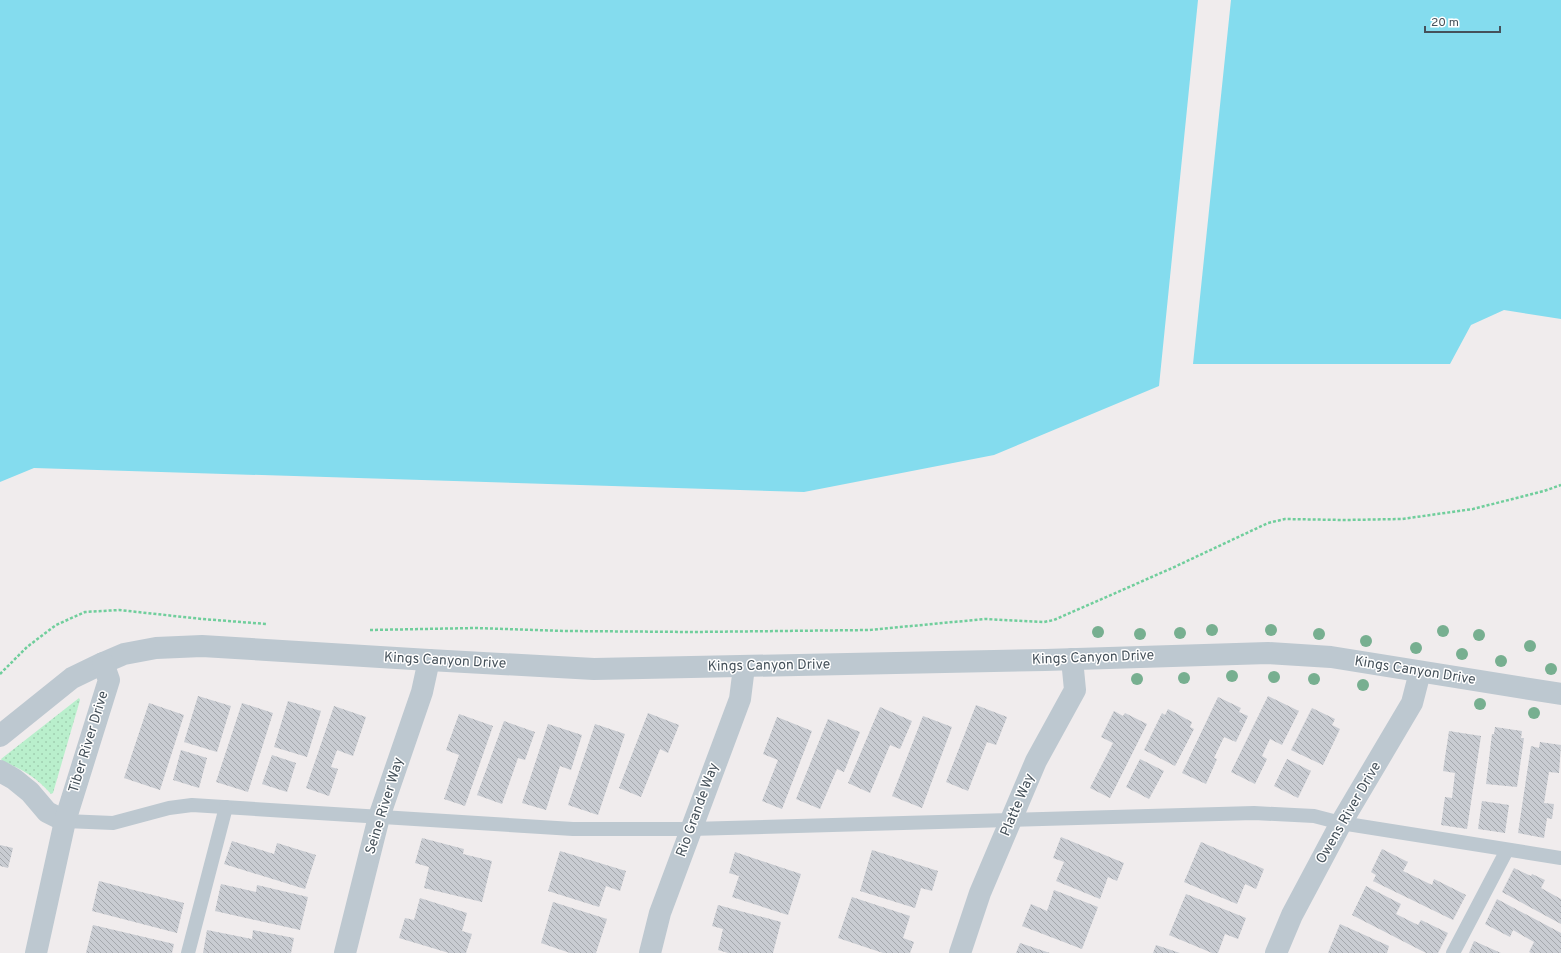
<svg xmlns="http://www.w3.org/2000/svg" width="1561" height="953" font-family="Overpass,sans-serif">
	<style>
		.garden { fill: url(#garden-dots) }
		.water { fill: #84dcee }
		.building { fill: url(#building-back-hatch) }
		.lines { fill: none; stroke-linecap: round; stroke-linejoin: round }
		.path { stroke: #70ce9c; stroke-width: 2.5; stroke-dasharray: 3 2; stroke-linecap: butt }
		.service { stroke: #bdc8d0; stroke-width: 14 }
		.minor { stroke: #bdc8d0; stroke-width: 22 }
		.tree { fill: #77af90 }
		.labels { text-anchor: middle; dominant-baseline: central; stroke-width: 3; stroke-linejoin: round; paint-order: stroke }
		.street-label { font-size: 14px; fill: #45515a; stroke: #fff }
	</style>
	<defs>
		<pattern id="garden-dots" width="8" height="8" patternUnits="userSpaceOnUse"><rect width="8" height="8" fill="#b9efcc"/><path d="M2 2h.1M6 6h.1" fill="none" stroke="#a0cfb1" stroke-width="1.8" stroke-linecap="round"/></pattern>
		<pattern id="building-back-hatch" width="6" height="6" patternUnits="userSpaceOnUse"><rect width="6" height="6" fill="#c9ccd2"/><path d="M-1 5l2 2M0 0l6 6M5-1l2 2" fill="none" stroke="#a5a8ad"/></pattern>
	</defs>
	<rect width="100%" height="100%" fill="#f0eced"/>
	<path class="garden" d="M79,698L80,700L53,793L51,794C36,777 22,769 2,761L1,759Z"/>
	<g class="water">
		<path d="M0,0H1198L1159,386L994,455L804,492L34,468L0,482Z"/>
		<path d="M1231,0H1561V319L1504,310L1471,325L1450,364H1193Z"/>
	</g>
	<g class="building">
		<path d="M198,696L231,706L217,752L184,742Z"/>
		<path d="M1268,696L1299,711L1282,745L1270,739L1262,756L1267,759L1255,784L1231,772Z"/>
		<path d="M1218,697L1241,708L1239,712L1248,716L1236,742L1224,737L1214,758L1217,759L1206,784L1182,773Z"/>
		<path d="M288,701L321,711L307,757L274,747Z"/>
		<path d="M149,703L184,715L160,790L124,778Z"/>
		<path d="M242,703L273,713L248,792L216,782Z"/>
		<path d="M976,705L1007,717L996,745L987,742L968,791L946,782Z"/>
		<path d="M334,706L366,717L353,756L337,750L331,767L338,769L329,796L306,788Z"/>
		<path d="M880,707L912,721L900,749L890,745L870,793L848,783Z"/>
		<path d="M1312,708L1335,719L1332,725L1340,729L1323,765L1291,750Z"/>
		<path d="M1168,709L1192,722L1190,727L1194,729L1175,766L1144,750L1162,713L1165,715Z"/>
		<path d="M1114,711L1123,716L1125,713L1147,724L1110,798L1090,788L1113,743L1101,737Z"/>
		<path d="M648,713L679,725L668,753L660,749L641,797L619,788Z"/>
		<path d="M459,714L493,726L465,806L444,799L459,755L446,750Z"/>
		<path d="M923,716L952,727L922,808L892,796Z"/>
		<path d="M777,717L812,731L782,809L762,801L778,760L763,754Z"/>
		<path d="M828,719L860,732L844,772L837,769L820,809L796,799Z"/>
		<path d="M504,721L535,732L525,760L518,758L502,804L477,795Z"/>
		<path d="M548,724L582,735L571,770L560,766L546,810L522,803Z"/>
		<path d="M595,724L625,734L598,815L568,805Z"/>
		<path d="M1495,727L1522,731L1521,738H1524L1517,787L1486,784L1492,734H1494Z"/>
		<path d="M1449,731L1481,736L1467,829L1441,825L1445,797L1452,798L1455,773L1443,771Z"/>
		<path d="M1540,742L1561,745L1559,773L1549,772L1544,803L1554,804L1552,819L1547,818L1544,838L1518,833L1531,746L1539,748Z"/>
		<path d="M181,750L207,758L199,788L173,780Z"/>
		<path d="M272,755L296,763L287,792L262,784Z"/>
		<path d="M1140,759L1164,771L1149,799L1126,787Z"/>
		<path d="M1287,759L1311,771L1298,798L1274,786Z"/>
		<path d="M1482,801L1509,805L1505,833L1478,829Z"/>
		<path d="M1061,837L1124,863L1117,881L1108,877L1100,899L1056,881L1064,862L1053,858Z"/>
		<path d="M422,838L464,849L463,854L492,861L482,902L424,888L429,867L415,863Z"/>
		<path d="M232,841L274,854L277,843L316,855L305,889L224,864Z"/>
		<path d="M1201,842L1264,869L1256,889L1245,884L1237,904L1184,882Z"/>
		<path d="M0,845L13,848L8,868L0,866Z"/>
		<path d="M1382,849L1408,862L1403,871L1432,885L1434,879L1466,895L1453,920L1373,881L1376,875L1371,872Z"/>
		<path d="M872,850L938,871L932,891L921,888L915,908L860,891Z"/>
		<path d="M560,851L626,871L620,891L606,886L599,907L548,891Z"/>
		<path d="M735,852L801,874L788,915L732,897L739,876L729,873Z"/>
		<path d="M1514,868L1531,876L1532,874L1545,880L1541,888L1561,899V924L1502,892Z"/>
		<path d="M99,881L184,903L177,933L92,911Z"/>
		<path d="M221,884L256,892L257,885L308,897L300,930L215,911Z"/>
		<path d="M1366,886L1401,904L1396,914L1418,925L1421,920L1448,933L1438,953H1426L1352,915Z"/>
		<path d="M1054,890L1098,907L1082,949L1022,926L1031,904L1047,911Z"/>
		<path d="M1186,894L1246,918L1238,939L1225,934L1218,953H1212L1169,935Z"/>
		<path d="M852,897L910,916L903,938L914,942L910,953H883L838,938Z"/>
		<path d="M420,898L467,913L462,931L472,934L466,953H449L399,938L405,918L414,920Z"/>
		<path d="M1497,899L1561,933V953H1531L1529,952L1534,942L1513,930L1510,937L1485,924Z"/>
		<path d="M553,902L607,919L596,953H570L541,943Z"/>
		<path d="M718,905L781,922L773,953H728L718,950L723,929L712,926Z"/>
		<path d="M1340,924L1389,946L1387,953H1328Z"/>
		<path d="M93,925L174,944L172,953H86Z"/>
		<path d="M207,930L252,939L253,930L294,938L291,953H203Z"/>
		<path d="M1474,941L1501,953H1469Z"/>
		<path d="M1020,943L1050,953H1016Z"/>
		<path d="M1156,945L1180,953H1153Z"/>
	</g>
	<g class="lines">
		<g class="path">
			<path d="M370,630L476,628L565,631L693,632L869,630L985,619L1044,622L1054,620L1170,569L1268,523L1285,519L1344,520L1402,519L1473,509L1544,491L1561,485"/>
			<path d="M0,674L27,647L56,625L85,612L119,610L202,619L267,624"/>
		</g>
		<g class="service">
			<path d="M65,821L113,823L169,808L192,805L573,829H691L1254,813L1314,816L1341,823L1561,858"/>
			<path d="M188,953L226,807"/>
			<path d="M1453,953L1507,850"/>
		</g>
		<g class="minor">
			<path d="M0,736L72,678L103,663L124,654L156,648L202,646L429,660L594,669L1045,660L1268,653L1331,657L1561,694"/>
			<path d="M0,771L14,779L30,792L47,812L65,821"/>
			<path d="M36,953L65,821L109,680L103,663"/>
			<path d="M345,953L379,817L422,692L429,660"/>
			<path d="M650,953L660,913L740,699L744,667"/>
			<path d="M960,953L980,893L1036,761L1075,690L1072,659"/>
			<path d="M1276,953L1292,915L1341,823L1412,703L1420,672"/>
		</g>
	</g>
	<g class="tree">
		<circle cx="1212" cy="630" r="6"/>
		<circle cx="1271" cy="630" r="6"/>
		<circle cx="1443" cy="631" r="6"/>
		<circle cx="1098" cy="632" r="6"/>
		<circle cx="1180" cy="633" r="6"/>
		<circle cx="1140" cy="634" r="6"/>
		<circle cx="1319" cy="634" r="6"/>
		<circle cx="1479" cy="635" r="6"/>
		<circle cx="1366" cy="641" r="6"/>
		<circle cx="1530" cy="646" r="6"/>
		<circle cx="1416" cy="648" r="6"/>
		<circle cx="1462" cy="654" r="6"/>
		<circle cx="1501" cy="661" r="6"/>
		<circle cx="1551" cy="669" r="6"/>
		<circle cx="1232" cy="676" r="6"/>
		<circle cx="1274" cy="677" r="6"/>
		<circle cx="1184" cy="678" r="6"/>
		<circle cx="1137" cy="679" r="6"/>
		<circle cx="1314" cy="679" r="6"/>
		<circle cx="1363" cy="685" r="6"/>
		<circle cx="1480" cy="704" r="6"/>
		<circle cx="1534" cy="713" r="6"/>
	</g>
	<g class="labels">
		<g class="street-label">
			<text transform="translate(1093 658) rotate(-2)">Kings Canyon Drive</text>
			<text transform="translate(445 661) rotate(3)">Kings Canyon Drive</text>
			<text transform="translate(769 666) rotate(-1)">Kings Canyon Drive</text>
			<text transform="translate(1415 671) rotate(9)">Kings Canyon Drive</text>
			<text transform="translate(89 742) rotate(-73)">Tiber River Drive</text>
			<text transform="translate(1018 805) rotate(-67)">Platte Way</text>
			<text transform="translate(385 806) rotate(-73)">Seine River Way</text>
			<text transform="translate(698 810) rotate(-70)">Rio Grande Way</text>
			<text transform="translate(1349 813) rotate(-60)">Owens River Drive</text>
		</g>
	</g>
	<path d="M1425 26v6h75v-6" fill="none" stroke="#45515a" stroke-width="2"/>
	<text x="1431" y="26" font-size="12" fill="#45515a" stroke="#ffffff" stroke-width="3" paint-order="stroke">20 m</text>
</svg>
